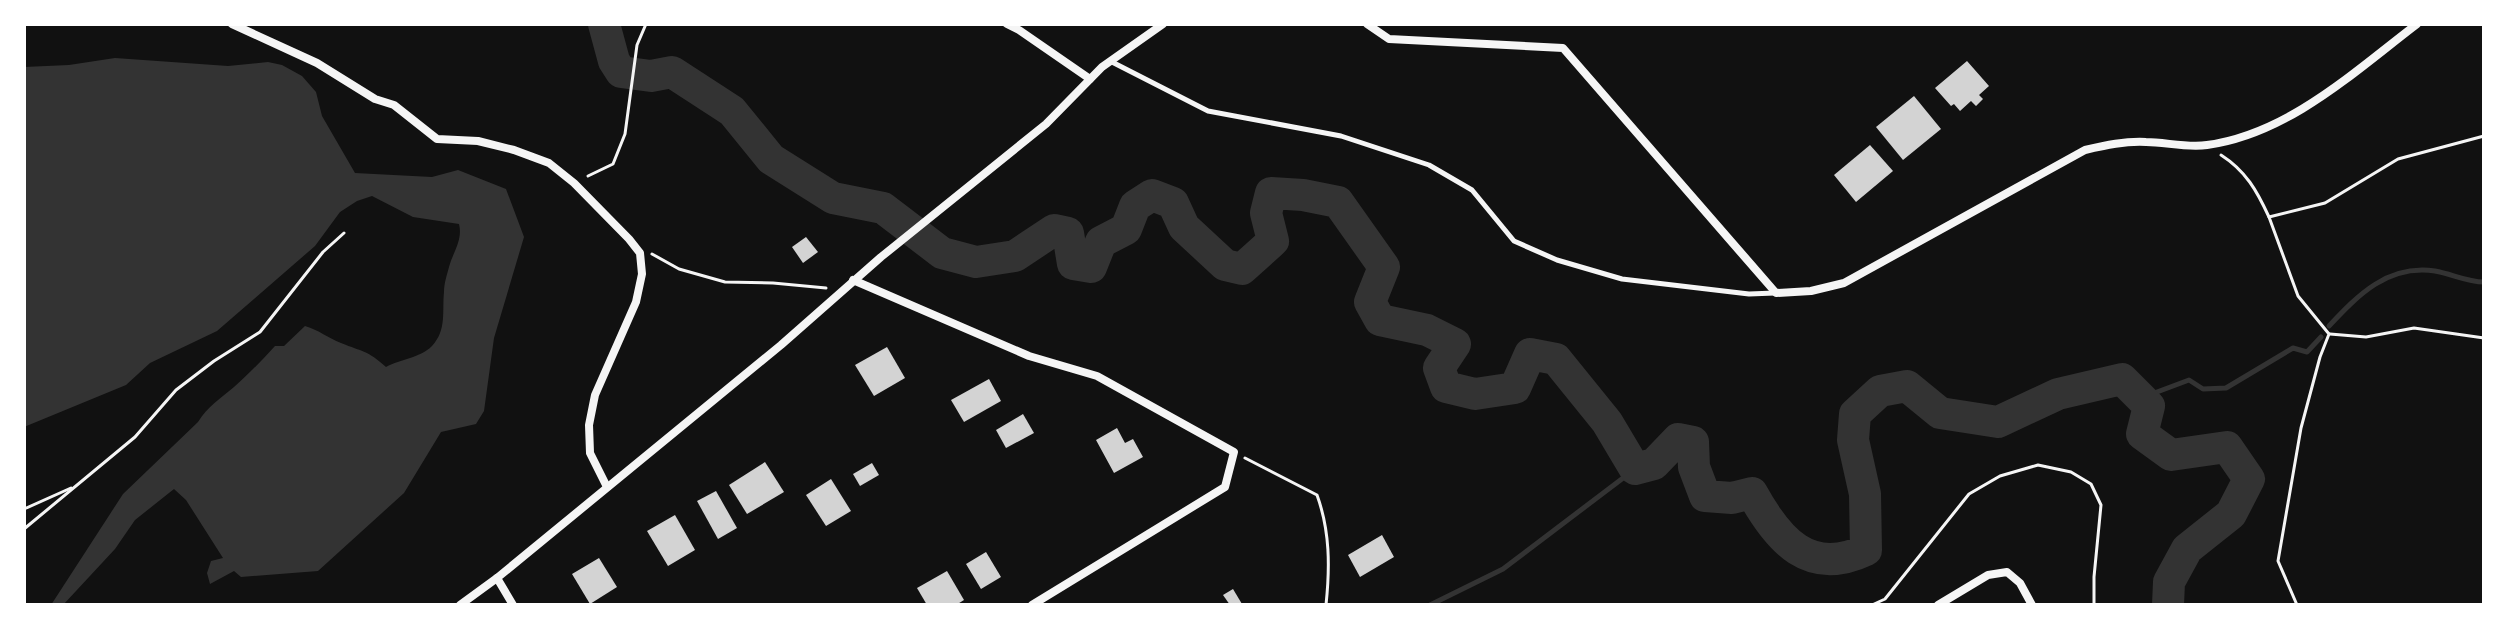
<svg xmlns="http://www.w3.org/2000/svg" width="2508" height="629" font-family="'Nunito Sans',sans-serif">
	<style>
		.water { fill: #333 }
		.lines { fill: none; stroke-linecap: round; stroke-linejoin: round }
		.stream { stroke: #333; stroke-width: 5 }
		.river { stroke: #333; stroke-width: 32 }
		.building { fill: #d3d3d3 }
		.path { stroke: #f5f5f5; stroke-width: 3 }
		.service { stroke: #f5f5f5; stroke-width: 5 }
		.minor { stroke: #f5f5f5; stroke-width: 8 }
	</style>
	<rect width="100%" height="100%" fill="#111"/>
	<path class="water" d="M115,58L228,66L268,62L282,65L302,76L316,92L322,116L355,173L432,177L458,170L506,189L524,237L494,338L484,411L476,424L441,432L404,493L318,571L241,577L234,571L210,584L207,573L211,561L223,558L186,500L174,489L135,520L115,549L63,605H51L123,494L198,422C207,407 221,398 234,387C249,374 262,360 275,346H284L305,326C319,330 328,338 341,343C363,352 367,350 386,367C401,359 420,358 432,346C447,330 442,311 444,292C444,283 447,275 449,267C453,252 463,240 459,224L413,217L372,196L357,201L340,212L315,246L217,331L150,363L126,385L24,427V67L69,65Z"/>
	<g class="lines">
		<g class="stream">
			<path d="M2329,326C2358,295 2388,264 2435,271C2452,274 2467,282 2484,282"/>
			<path d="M2141,398L2189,380L2203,389L2226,388L2293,348L2307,352L2321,337"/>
			<path d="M1430,605L1503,569L1635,469"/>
		</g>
		<path class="river" d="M604,24L614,61L621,72L651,76L672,72L732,111L771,159L833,198L883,208L942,253L976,262L1015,256L1054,230L1068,233L1073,264L1091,267L1101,242L1126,229L1135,206L1152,195L1173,203L1184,227L1225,265L1242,269L1273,241L1266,213L1271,193L1303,195L1338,202L1384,267L1370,302L1380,320L1427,330L1455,344L1439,368L1446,387L1475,394L1515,388L1530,354L1556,359L1607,422L1635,469L1654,464L1678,439L1693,442L1694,467L1705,496L1732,498L1752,493C1778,540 1809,577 1866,550L1865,494L1853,440L1855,414L1880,391L1907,386L1940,413L1998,422L2058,394L2122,379L2149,406L2142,434L2171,455L2227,447L2249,479L2231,514L2187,549L2169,582L2168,605"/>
	</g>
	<g class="building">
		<path d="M1967,61L1989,86L1979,95L1983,99L1976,106L1971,101L1960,111L1954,104L1951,106L1935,88Z"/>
		<path d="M1914,96L1941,129L1903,160L1876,127Z"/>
		<path d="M1870,145L1893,171L1856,202L1834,175Z"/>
		<path d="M806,237L818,252L803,263L792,247Z"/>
		<path d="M887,347L905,378L874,396L855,365Z"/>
		<path d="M989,379L1001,401L964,422L951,400Z"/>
		<path d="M1023,414L1034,433L1006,448L996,430Z"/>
		<path d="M1117,428L1125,443L1133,439L1143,457L1114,473L1096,440Z"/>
		<path d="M765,462L784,492L747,514L729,485Z"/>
		<path d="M872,463L879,475L860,486L853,474Z"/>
		<path d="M831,479L851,511L826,526L806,495Z"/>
		<path d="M716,491L737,528L718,539L697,501Z"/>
		<path d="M675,515L695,550L668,566L647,531Z"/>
		<path d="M1382,535L1394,557L1360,577L1348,555Z"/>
		<path d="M986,552L1001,577L981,589L966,564Z"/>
		<path d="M599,558L617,587L590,604L572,574Z"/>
		<path d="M947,571L964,600L956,605H927L917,588Z"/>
		<path d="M1233,589L1242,604L1240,605H1230L1223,595Z"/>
	</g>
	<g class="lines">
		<g class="path">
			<path d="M2221,155C2246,171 2257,191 2269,217"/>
			<path d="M588,176L613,164L625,134L637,45L646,24"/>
			<path d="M652,254L679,269L725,282L773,283L826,288"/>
			<path d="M2330,334L2366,337L2414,328L2484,338"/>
			<path d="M1245,458L1317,495C1330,531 1330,567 1326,605"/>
			<path d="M24,509L71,488"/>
			<path d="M24,529L135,437L176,390L214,361L260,332L323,252L344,233"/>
			<path d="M1872,605L1885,599L1969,494L2000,476L2038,465L2071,472L2091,484L2101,505L2094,577V605"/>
			<path d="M2297,605L2278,561L2301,428L2320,357L2329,334L2298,296L2269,217L2325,203L2398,159L2484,136"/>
		</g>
		<path class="service" d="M1110,61L1208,111L1341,136L1429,165L1472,190L1514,241L1557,260L1622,279L1749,294L1775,293"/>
		<g class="minor">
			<path d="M232,24L317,63L375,99L394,105L437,139L478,141L514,150L549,163L574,183L629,239L640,253L642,274L636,302L595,395L589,425L590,453L607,487"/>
			<path d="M1007,24L1019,30L1090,79"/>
			<path d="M1367,24L1389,39L1563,48L1776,293L1811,291L1844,283L2085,150C2106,145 2125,141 2146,142C2165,142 2187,148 2207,145C2288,134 2354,72 2417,24"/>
			<path d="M853,280L1029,356L1097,376L1234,452L1225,487L1032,605"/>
			<path d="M497,578L513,605"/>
			<path d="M460,605L497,578L781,345L881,257L1046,124L1102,67L1163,24"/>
			<path d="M1938,605L1988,575L2007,572L2020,583L2032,605"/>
		</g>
	</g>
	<rect width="2508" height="629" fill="none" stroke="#ffffff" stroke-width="52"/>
</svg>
